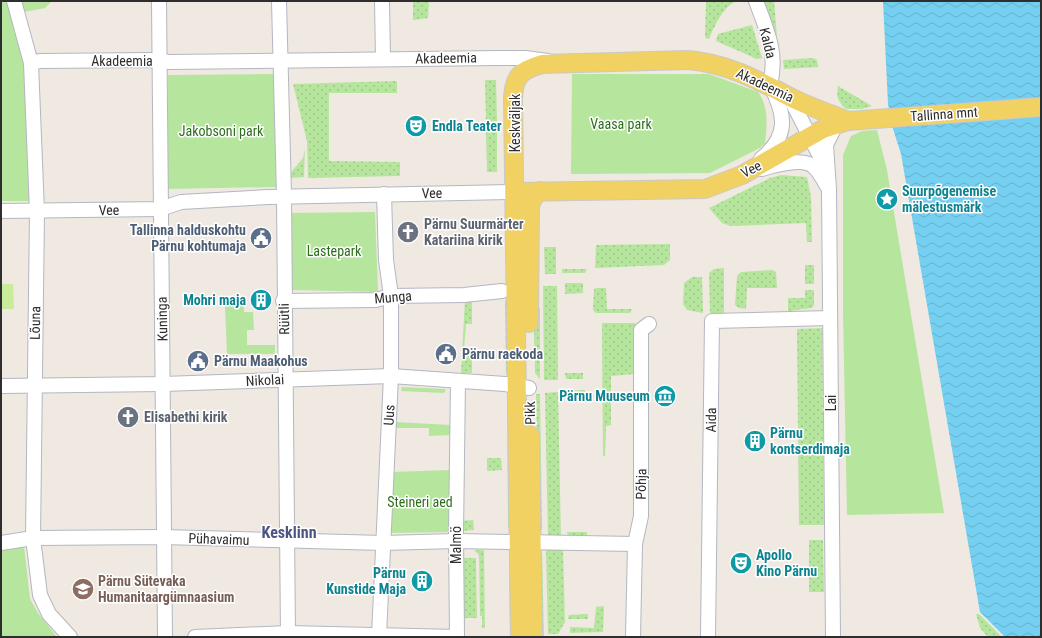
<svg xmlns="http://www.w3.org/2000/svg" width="1042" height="638" font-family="'Roboto Condensed',sans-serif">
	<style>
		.grass { fill: url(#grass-dots) }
		.park { fill: #b6e59e }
		.pitch { fill: #c9ec9a }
		.water { fill: url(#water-waves) }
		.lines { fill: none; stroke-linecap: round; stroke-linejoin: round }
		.minor-casing { stroke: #b4b7c1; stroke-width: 16 }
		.major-casing { stroke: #c9c9c9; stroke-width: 20 }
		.minor { stroke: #fff; stroke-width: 14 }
		.major { stroke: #f2d163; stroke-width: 18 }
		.labels { text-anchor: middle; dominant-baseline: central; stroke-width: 3; stroke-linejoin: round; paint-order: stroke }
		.street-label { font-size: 14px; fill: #2e2e2e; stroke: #fff }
		.park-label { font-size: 14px; fill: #2c6e1b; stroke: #fff }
		.culture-label { font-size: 14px; font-weight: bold; fill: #0d838f; stroke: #fff; text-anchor: start }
		.worship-label { font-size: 14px; font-weight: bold; fill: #5b616d; stroke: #fff; text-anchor: start }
		.service-label { font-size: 14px; font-weight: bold; fill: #4e5e75; stroke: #fff; text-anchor: start }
		.education-label { font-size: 14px; font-weight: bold; fill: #785e54; stroke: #fff; text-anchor: start }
		.quarter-label { font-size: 16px; font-weight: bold; fill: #4d5680; stroke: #fff }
	</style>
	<defs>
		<pattern id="grass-dots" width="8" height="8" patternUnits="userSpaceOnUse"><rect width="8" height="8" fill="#b6e59e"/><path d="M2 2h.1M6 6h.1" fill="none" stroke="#9dc588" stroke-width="1.8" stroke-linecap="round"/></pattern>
		<pattern id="water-waves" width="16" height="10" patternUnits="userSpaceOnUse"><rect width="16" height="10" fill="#75cff0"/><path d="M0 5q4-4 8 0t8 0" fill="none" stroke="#66b2ce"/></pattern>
	</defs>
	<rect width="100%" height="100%" fill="#efe9e1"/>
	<g class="grass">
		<path d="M413,1H429L428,18L413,20Z"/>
		<path d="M706,1H738C724,4 714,27 709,39L705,38Z"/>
		<path d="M763,1H774L777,37L773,35Z"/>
		<path d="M752,25L762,58L757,59L716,41L718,34Z"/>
		<path d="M813,58L817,60L818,67L784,69L783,60Z"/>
		<path d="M485,80H496L497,121L486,122Z"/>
		<path d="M397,81V93H329V161L400,162V176L308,178L307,141L293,84Z"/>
		<path d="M838,86L872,106L862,109H846C838,102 836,97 838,86Z"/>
		<path d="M497,129V172H487L486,130Z"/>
		<path d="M305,149L304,177L289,178L287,177L303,158Z"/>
		<path d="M781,175L807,177L811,197L812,242H807L806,223L731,226L722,223L709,208L770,178Z"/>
		<path d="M670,244V260L664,265L595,268L596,245Z"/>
		<path d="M544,247H556V274H545Z"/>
		<rect x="805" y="265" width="9" height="19"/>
		<path d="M724,268V313H710L709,273L714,269Z"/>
		<path d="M562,269H587L585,273H562Z"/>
		<path d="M772,270L776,272L777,288H747L746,309L739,308L735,305L737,276L741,272Z"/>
		<path d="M692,277H702L703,313L687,310L683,304L684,283Z"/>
		<path d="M565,283H583V293L565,294Z"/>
		<path d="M543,286H557L558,380H544Z"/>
		<path d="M597,288H606L607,309H632L630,313H596L593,310L594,289Z"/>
		<path d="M805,290H814V305L812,308L788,311V298H805Z"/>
		<path d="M465,299H472V324H466L464,349L472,354V373H461Z"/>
		<path d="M508,300L509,373L506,374L505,301Z"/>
		<path d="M540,308V379L535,373L534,326L537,309Z"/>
		<path d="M602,323H635V374L611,376V425L606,426L605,456H603Z"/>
		<path d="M822,328L824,525H799L797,329Z"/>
		<path d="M565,373H583V379H566Z"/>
		<path d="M585,390V395H565V391Z"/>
		<path d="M558,392L561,538H548L545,393Z"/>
		<path d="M536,394H540L542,530H538Z"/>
		<path d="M507,397H510L511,528H508Z"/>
		<path d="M487,458H501L502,470L487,471Z"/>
		<path d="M473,520L474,530L461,531L460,521Z"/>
		<path d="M567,532H587V536L568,537Z"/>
		<path d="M809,540H823L824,592H809Z"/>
		<path d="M546,549H563L565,622L558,634H548Z"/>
		<path d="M474,550H484L485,628H482V616H480L479,555Z"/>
		<path d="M542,550L544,637H539V553Z"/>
		<path d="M509,553H513L514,637H510Z"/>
		<path d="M461,558H476L477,618H465V626L461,623Z"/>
		<path d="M604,606L603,632L570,633V627L594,628L596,607Z"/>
		<path d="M588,614V619H568L569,615Z"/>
		<path d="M976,614H979L1002,637H988L980,628Z"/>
	</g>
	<g class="park">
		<path d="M1,1H9L25,62L29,201H1Z"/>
		<path d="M21,1H52L45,8L24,12Z"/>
		<path d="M275,74L276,187L167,189L168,75Z"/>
		<path d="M572,74H709L758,92C769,106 767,127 765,143L760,148L710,173L571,174Z"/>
		<path d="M877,130L887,170L944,513L847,515L843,312V155L851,136L862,131Z"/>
		<path d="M375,212L378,292L292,290L291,213Z"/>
		<path d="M225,306H244V312H253L254,330H247V345H275V354H227Z"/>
		<path d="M402,387L446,389L444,393L401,391Z"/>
		<path d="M394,422L451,425V435L429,436V428H393Z"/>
		<path d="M451,470V532L389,533L390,472Z"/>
		<path d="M24,546L30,599L38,613L57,637H1V550Z"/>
	</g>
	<path class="pitch" d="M1,284H13L14,309H1Z"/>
	<path class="water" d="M883,1H1041V637H1005L980,612L901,154L893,129L888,104Z"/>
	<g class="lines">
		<g class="minor-casing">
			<g id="minor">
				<path d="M14,1L31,63L37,212L33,538L40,595L49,614L70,637"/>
				<path d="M159,1L165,637"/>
				<path d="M279,1L284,196L288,637"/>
				<path d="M382,1L383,59"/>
				<path d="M756,1C767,31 778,53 770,85C786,115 789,136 761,159"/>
				<path d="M31,63L40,61L150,60L170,62L498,58H525L548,61"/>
				<path d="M789,96L824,164"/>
				<path d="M762,169C774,165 804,157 814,167C820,172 823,180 827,186"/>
				<path d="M1,211L160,209L181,202L268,197L515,192"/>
				<path d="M283,301L376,300L391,296L464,295L502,291"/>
				<path d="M1,386L163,384L391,376L505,384L529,388"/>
				<path d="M1,543L33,538L163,537L383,543L456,541L635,544"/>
				<path d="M379,636L391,376V296L386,260L384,194"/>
				<path d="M195,637L288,633L457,637"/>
				<path d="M457,637L456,534L458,381"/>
				<path d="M633,637L635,544L641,516V330L649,324"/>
				<path d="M708,637L712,321L830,318"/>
				<path d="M833,637L829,189L826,145L836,124"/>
			</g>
		</g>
		<g class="major-casing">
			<g id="major">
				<path d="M515,192L705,189L742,175L823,129L848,121L1041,107"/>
				<path d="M529,323L530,205L534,197L540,191"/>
				<path d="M530,435L533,637"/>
				<path d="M520,637L513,98C514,75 522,70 542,64L688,60C725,63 756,79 788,96C807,106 828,113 848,121"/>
			</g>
		</g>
		<use href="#minor" class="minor"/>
		<use href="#major" class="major"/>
	</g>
	<defs>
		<g id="theatre-disc" transform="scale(1.15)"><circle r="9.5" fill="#0f9aa8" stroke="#fff"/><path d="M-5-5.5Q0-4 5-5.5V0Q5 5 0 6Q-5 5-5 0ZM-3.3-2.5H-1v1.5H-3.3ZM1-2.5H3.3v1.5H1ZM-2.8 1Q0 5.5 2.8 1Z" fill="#fff"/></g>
		<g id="sight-disc" transform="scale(1.15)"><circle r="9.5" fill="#0f9aa8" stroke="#fff"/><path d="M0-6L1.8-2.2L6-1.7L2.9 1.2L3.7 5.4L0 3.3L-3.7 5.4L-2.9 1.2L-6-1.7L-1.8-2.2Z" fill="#fff"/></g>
		<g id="church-disc" transform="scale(1.15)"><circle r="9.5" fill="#6b7280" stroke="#fff"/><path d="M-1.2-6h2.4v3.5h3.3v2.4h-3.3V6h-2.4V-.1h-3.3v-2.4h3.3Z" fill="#fff"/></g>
		<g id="civic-disc" transform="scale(1.15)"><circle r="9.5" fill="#5c6f8a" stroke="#fff"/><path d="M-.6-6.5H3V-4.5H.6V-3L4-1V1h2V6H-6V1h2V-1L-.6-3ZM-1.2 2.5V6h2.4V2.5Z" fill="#fff"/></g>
		<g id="building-disc" transform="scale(1.15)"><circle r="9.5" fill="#0f9aa8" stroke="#fff"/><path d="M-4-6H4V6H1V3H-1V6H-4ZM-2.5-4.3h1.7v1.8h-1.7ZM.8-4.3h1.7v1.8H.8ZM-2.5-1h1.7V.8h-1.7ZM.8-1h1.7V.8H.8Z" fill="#fff"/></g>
		<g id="museum-disc" transform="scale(1.15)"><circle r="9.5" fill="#0f9aa8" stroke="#fff"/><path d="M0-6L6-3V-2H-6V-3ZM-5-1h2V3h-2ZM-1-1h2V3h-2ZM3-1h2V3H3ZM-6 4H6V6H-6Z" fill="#fff"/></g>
		<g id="school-disc" transform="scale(1.15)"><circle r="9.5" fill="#8d6e63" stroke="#fff"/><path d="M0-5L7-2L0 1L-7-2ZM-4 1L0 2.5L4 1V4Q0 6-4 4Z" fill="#fff"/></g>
	</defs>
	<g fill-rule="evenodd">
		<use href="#theatre-disc" x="416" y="126"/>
		<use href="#sight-disc" x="887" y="199"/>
		<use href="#church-disc" x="408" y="232"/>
		<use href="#civic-disc" x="261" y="238"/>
		<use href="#building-disc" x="261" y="300"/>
		<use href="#civic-disc" x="446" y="354"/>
		<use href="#civic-disc" x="198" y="361"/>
		<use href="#museum-disc" x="665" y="396"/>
		<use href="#church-disc" x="128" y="417"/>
		<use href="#building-disc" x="755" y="441"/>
		<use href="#theatre-disc" x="741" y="563"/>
		<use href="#building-disc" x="422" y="581"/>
		<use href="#school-disc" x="83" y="589"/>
	</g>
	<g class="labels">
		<g class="street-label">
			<text transform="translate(768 43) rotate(76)">Kalda</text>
			<text transform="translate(446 58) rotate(-1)">Akadeemia</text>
			<text x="122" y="61">Akadeemia</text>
			<text transform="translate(765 85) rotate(25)">Akadeemia</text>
			<text transform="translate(944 114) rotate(-4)">Tallinna mnt</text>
			<text transform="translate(515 123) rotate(-90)">Keskväljak</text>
			<text transform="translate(751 169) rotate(-28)">Vee</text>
			<text transform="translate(432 193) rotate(-1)">Vee</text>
			<text transform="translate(109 210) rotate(-1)">Vee</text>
			<text transform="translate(393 297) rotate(-5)">Munga</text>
			<text transform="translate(162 319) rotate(-91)">Kuninga</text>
			<text transform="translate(284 319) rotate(-91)">Rüütli</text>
			<text transform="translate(35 323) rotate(-89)">Lõuna</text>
			<text transform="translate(265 380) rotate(-3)">Nikolai</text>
			<text transform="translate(831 403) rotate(-90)">Lai</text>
			<text transform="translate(530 413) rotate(-91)">Pikk</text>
			<text transform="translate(389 415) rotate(-87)">Uus</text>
			<text transform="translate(711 420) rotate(-89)">Aida</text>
			<text transform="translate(641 484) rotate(-89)">Põhja</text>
			<text transform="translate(219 539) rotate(2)">Pühavaimu</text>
			<text transform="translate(456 545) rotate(-90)">Malmö</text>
		</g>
		<g class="park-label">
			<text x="621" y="124">Vaasa park</text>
			<text x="221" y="131">Jakobsoni park</text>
			<text x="334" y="251">Lastepark</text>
			<text x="420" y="502">Steineri aed</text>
		</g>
		<g class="culture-label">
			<text x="432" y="126">Endla Teater</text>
			<text x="902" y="191">Suurpõgenemise<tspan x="902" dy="16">mälestusmärk</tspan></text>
			<text x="246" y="300" text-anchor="end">Mohri maja</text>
			<text x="650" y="396" text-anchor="end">Pärnu Muuseum</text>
			<text x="770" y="433">Pärnu<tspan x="770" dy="16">kontserdimaja</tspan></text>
			<text x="756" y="555">Apollo<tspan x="756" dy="16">Kino Pärnu</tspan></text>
			<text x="406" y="573" text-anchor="end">Pärnu<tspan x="406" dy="16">Kunstide Maja</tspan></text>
		</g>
		<g class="worship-label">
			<text x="424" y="224">Pärnu Suurmärter<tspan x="424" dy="16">Katariina kirik</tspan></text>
			<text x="144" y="417">Elisabethi kirik</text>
		</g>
		<g class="service-label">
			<text x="246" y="230" text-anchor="end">Tallinna halduskohtu<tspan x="246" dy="16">Pärnu kohtumaja</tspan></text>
			<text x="462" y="354">Pärnu raekoda</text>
			<text x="214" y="361">Pärnu Maakohus</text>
		</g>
		<g class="education-label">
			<text x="98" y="581">Pärnu Sütevaka<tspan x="98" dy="16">Humanitaargümnaasium</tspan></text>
		</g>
		<g class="quarter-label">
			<text x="289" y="532">Kesklinn</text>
		</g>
	</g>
	<rect width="1042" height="638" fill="none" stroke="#2e2e2e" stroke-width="4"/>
</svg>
